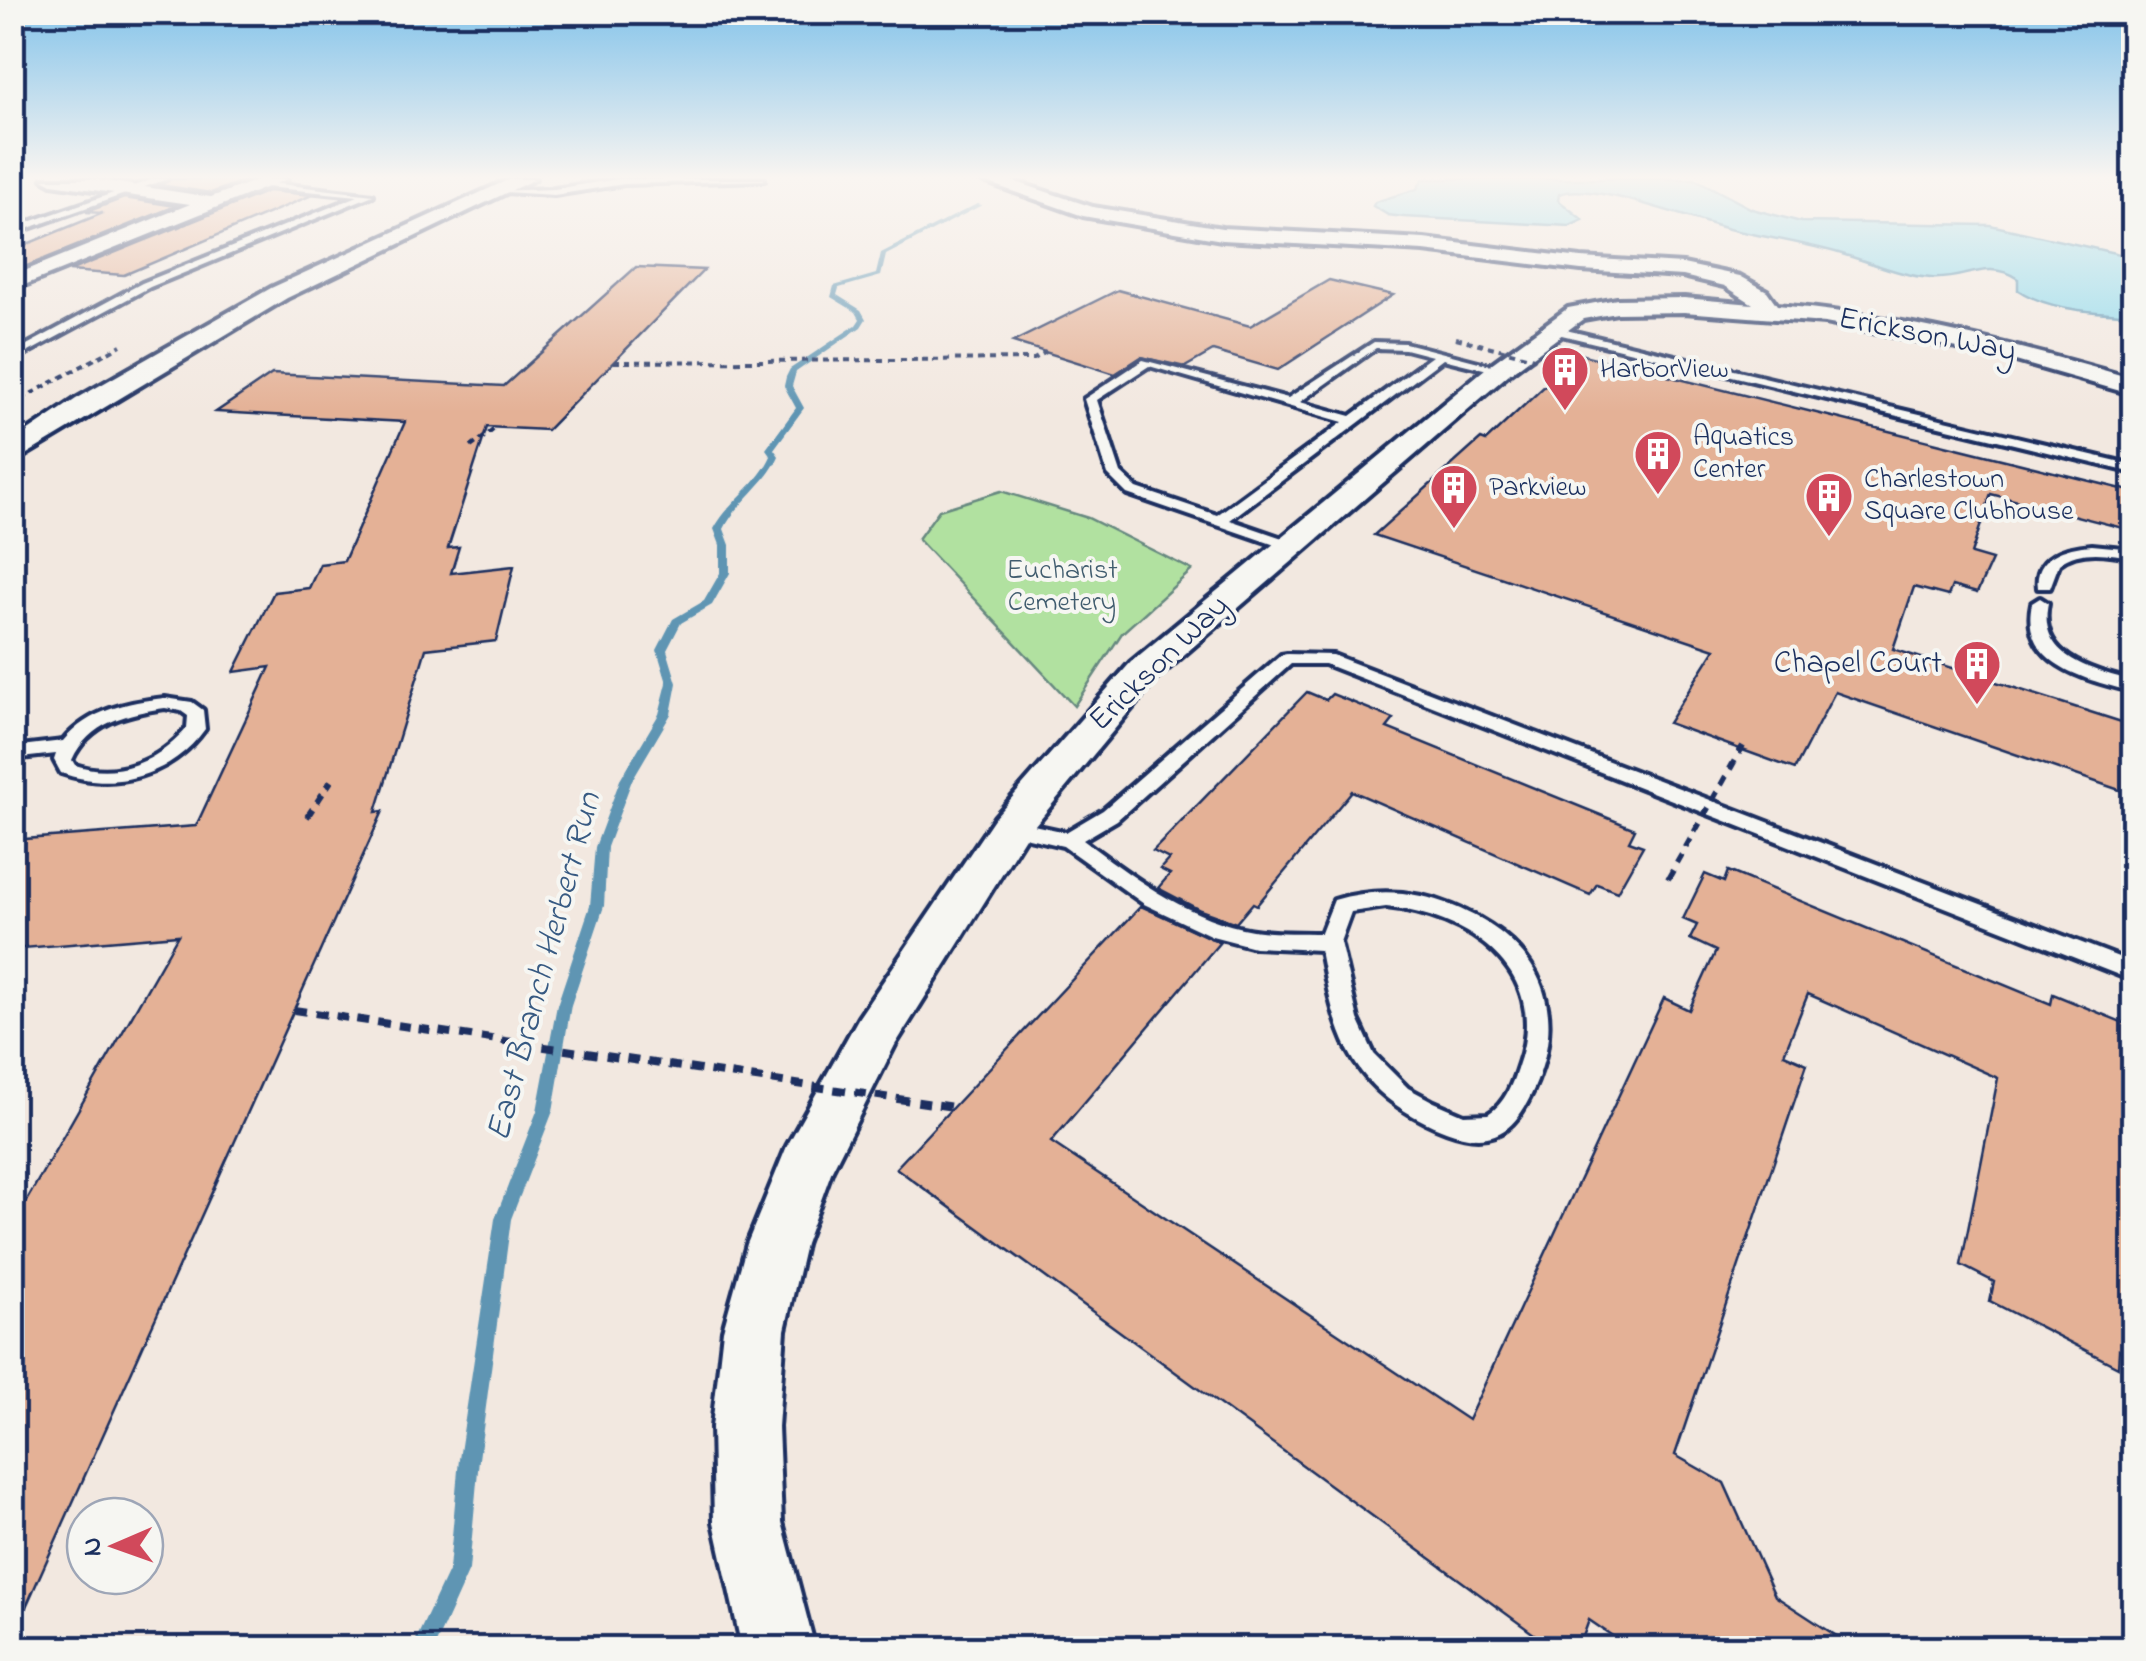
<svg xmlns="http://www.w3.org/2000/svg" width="2146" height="1661" font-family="'Indie Flower',sans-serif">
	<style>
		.green { fill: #b1e1a0; stroke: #66887f; stroke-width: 2.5 }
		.water { fill: #8cd9ec; stroke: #5f95b3; stroke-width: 2.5 }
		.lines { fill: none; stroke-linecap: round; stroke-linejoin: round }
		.stream { fill: #5f95b3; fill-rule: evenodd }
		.building { fill: #e4b196; stroke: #1b2f5e; stroke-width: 2.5 }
		.lane-casing { stroke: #1b2f5e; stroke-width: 8 }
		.street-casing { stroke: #1b2f5e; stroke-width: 8 }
		.path-far1 { stroke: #1b2f5e; stroke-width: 4; stroke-dasharray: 6 5; stroke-linecap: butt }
		.path { stroke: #1b2f5e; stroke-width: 6; stroke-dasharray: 10 8; stroke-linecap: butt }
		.lane { fill: #f6f6f2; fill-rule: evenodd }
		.street { fill: #f6f6f2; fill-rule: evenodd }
		.path-bridge-far2 { stroke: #1b2f5e; stroke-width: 4; stroke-dasharray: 6 5; stroke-linecap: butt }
		.path-bridge-far1 { stroke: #1b2f5e; stroke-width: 6; stroke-dasharray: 10 8; stroke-linecap: butt }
		.path-bridge { stroke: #1b2f5e; stroke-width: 8; stroke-dasharray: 12 9; stroke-linecap: butt }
		.labels { text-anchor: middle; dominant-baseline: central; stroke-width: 8; stroke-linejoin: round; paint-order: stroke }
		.far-poi-label { font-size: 28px; fill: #1b2f5e; stroke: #f6f6f2; text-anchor: start }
		.far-park-label { font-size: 28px; fill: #405c6e; stroke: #f6f6f2 }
		.street-label { font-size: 32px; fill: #1b2f5e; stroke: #f6f6f2 }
		.poi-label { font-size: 32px; fill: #1b2f5e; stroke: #f6f6f2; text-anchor: end }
		.water-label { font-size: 35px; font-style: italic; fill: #375a82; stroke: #f6f6f2 }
	</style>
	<rect width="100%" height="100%" fill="#f2e8e0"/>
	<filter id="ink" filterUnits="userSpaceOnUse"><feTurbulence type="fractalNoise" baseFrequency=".01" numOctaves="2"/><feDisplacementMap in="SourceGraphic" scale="20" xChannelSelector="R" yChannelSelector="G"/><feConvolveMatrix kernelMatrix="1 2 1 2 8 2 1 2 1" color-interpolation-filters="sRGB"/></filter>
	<g filter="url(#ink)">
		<path class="green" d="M1001,491L1088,518L1192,570L1122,633L1074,706L918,539L939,510Z"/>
		<path class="water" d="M1423,179H1695L1752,209L1801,222L1990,225L2133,257V315C2096,312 2050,311 2018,290V279C1987,258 1965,281 1931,278C1902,276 1870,262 1842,254C1808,244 1772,238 1737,231C1696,222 1590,180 1559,194L1558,200L1583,220L1570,226L1404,217L1388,215L1373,206L1375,202L1417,189Z"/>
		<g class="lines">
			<path class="stream" d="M977,204L982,205L886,255L881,276L839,288L837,295L861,310L866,319L861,327L796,372L792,386L804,408L774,449L779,456C766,485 738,501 724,529L730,545V573L712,605L681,623L667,650L677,683L671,714L632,780L607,847L604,906L571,1005L553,1111L511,1219L479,1459L469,1570L434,1648H412L449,1569L459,1459L495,1219L537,1111L557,1005L590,906L595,847L620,780L659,714L667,683L657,650L673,619L704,601L720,573V545L714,529C729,501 758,485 771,456L766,449L796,408L784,386L786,377L790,369L856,325L860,319L856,312L831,297L834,286L876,274L881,253Z"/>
		</g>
		<g class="building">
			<path d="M170,179H248L211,193L160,185Z"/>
			<path d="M268,191L312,195L124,275L69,271Z"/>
			<path d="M124,198L176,206L22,268L12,267V250L103,213L86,212Z"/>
			<path d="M636,267L704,270L547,430L487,427L448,548L459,547L451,573L514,566L496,641L426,649L376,812L383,811L12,1638V1226L178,935L12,949V840L196,826L270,667L234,672L274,592L309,588L320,564L344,561L405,422L216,412L272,374L504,386Z"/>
			<path d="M1329,280L1393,295L1278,370L1213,351L1185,367L1141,357L1115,374L1013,342L1118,290L1250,326Z"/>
			<path d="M1579,354L2134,492V531L1991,494L1971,554L1992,560L1977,593L1952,586L1948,596L1914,587L1893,649L2134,726V795L1835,692L1795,769L1668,723L1715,649L1374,535L1481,439L1486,441Z"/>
			<path d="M1307,692L1326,700L1332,694L1394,719L1387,728L1635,829L1629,841L1643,846L1617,892L1597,884L1590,895L1352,791L1257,905L1253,903L1236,923L1200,910L1158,888L1170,874L1160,869L1169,859L1153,851Z"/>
			<path d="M1728,871L2051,1004L2053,994L2134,1027V1357L2119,1350L2118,1367L1990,1301L1994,1282L1961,1265L1998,1078L1808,994L1784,1054L1807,1064L1675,1455L1724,1483L1775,1596L1855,1648H1630L1589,1620L1579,1648H1553L896,1168L1141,906L1220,942L1051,1142L1468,1420L1664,998L1689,1010L1716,951L1690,939L1697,925L1683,919L1705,874L1724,882Z"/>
		</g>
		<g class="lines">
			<g class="lane-casing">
				<g id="lane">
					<path d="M154,179H167L12,234V228Z"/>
					<path d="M618,179H764V180L624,184L554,195L491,191L554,189Z"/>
					<path d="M263,182L373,195L150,287L12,361V353L142,283L358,196L266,187Z"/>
					<path d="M1549,326L2134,465V473L1545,331L1543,329Z"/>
					<path d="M1374,342L1405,343L1506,369L1500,373L1443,359L1230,520L1294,542V548H1284L1127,494L1108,475L1084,399L1143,360L1288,398ZM1376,348L1405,349L1432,356L1351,416L1300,402ZM1149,366L1343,422L1217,515L1137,488L1121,473L1097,400Z"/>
					<path d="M2092,545L2134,549V558C2109,553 2080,548 2059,564L2050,588H2038C2034,556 2065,547 2092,545Z"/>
					<path d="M2040,598L2048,603C2037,657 2091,670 2134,681V692C2087,680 2019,665 2032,603Z"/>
					<path d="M1287,654L1333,655L2134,963V981L1325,664H1291L1117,820L1083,840C1131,876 1183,915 1242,928C1268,934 1295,932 1321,933L1334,900C1375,888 1414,890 1453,906C1532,938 1569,999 1537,1081C1513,1142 1484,1151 1425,1122C1347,1083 1335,1030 1320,950L1254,947L1212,936L1144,904L1063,846L1003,832L1000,827L1010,820L1066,832L1103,810L1281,655ZM1386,907C1467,915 1551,970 1519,1063C1513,1082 1506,1103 1488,1114L1464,1115L1434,1102L1408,1088L1374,1054L1358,1019L1340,942L1351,912Z"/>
					<path d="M165,698L192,702L203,710L205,729C171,776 115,792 61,773L54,760L56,754L12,759V747L63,741C89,710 127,702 165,698ZM165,708L181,711L188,716L187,728C159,761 117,779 75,765L72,760C89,723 127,713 165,708Z"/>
				</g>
			</g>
			<g class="street-casing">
				<g id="street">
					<path d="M43,179H92L211,197L260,179H287L12,290V276L190,204L52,184Z"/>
					<path d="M510,179H535L287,298L12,463V442L76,399L271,288Z"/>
					<path d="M978,179H1007L1093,207L1222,228L1424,239L1581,258L1683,264L1740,276L1767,291L1777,305C1899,315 2017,345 2134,379V395L1995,355L1825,323L1684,312L1617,313L1583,319L1509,374L1157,678L1025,837L895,1045L832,1170L805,1244L785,1330L778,1427L782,1522L815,1648H742L714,1522L712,1427L723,1330L747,1244L787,1146L859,1017L995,817L1131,662L1491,364L1568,308L1617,299L1684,298L1753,304L1725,286L1683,276L1581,270L1424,251L1222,240L1083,216Z"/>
				</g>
			</g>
			<g class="path-far1">
				<path d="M614,362L1034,359L1046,352"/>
				<path d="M12,404L121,345"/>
				<path d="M471,447L497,427"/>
			</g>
			<path class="path" d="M307,817L331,781"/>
			<use href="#lane" class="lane"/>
			<use href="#street" class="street"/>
			<path class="path-bridge-far2" d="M1456,338L1569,367"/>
			<path class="path-bridge-far1" d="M1668,879L1743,746"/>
			<path class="path-bridge" d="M294,1010L953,1107"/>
		</g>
	</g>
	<linearGradient id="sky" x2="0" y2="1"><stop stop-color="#83c3ea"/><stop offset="0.43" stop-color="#f9f5f1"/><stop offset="1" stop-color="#f9f5f1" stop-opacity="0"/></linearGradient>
	<rect width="2146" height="412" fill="url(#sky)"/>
	<defs>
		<g id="building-pin" transform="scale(2.5)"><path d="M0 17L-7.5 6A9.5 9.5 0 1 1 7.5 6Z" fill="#d1495b" stroke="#f6f6f2"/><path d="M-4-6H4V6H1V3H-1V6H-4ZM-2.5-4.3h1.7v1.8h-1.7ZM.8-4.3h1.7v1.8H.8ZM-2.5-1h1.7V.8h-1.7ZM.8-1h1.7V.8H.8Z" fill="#fff"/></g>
	</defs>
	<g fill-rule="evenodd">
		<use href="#building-pin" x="1565" y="370"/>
		<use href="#building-pin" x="1658" y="454"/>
		<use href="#building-pin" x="1454" y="488"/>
		<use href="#building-pin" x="1829" y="496"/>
		<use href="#building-pin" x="1977" y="664"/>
	</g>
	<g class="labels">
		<g class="far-poi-label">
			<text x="1600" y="370">HarborView</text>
			<text x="1693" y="438">Aquatics<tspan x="1693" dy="32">Center</tspan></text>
			<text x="1864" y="480">Charlestown<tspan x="1864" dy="32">Square Clubhouse</tspan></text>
			<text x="1489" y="488">Parkview</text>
		</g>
		<g class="far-park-label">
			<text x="1062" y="571">Eucharist<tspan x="1062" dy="32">Cemetery</tspan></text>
		</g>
		<g class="street-label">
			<text transform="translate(1927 336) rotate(11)">Erickson Way</text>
			<text transform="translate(1160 664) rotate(-44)">Erickson Way</text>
		</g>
		<g class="poi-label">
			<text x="1942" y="664">Chapel Court</text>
		</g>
		<g class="water-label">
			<text transform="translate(545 967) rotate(-75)">East Branch Herbert Run</text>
		</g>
	</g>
	<rect width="2146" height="1661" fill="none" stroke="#f6f6f2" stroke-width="50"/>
	<rect x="25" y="25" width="2096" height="1611" fill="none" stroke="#1b2f5e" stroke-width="4" filter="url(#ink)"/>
	<g transform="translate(115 1546) rotate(268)"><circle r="48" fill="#f6f6f2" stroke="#9ea6b7" stroke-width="2.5"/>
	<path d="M0-8L18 38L0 25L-18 38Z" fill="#d1495b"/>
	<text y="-15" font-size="28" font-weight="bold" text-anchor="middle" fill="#1b2f5e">N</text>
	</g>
</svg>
